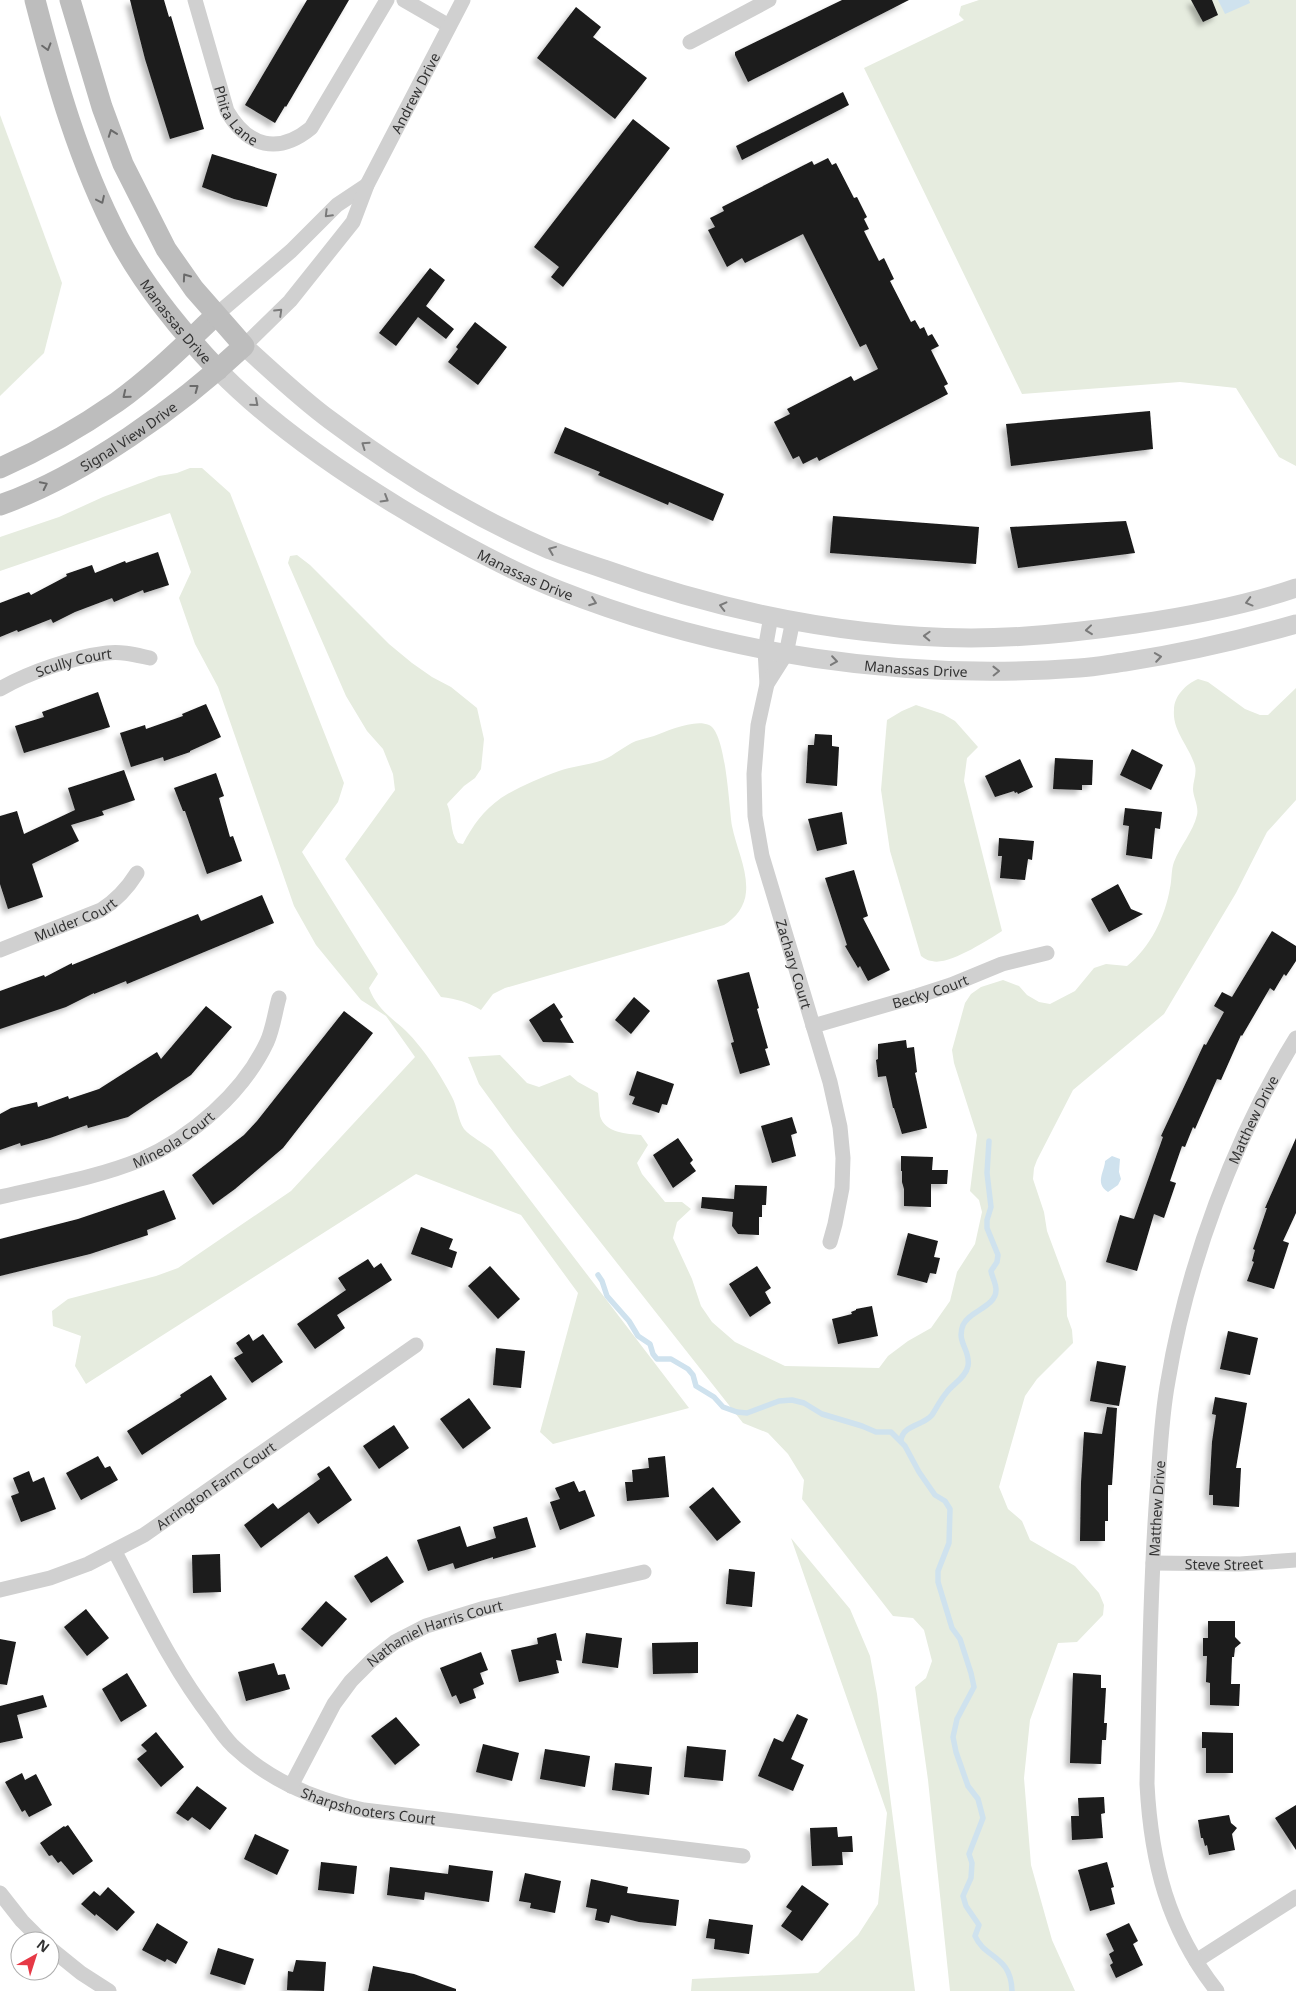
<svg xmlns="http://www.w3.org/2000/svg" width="1296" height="1991" font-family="'Noto Sans',sans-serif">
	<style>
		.green { fill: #e6ecdf }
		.water { fill: #cfe2ee }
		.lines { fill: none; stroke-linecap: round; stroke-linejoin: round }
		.stream { stroke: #cfe2ee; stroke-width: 5.5 }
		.building { fill: #1a1a1a; filter: url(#shadow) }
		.minor { stroke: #d0d0d0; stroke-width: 15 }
		.tertiary { stroke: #d0d0d0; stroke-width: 19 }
		.secondary { stroke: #bdbdbd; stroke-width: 21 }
		.oneway { stroke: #6a6a6a }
		.oneway2 { stroke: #7a7a7a }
		.labels { text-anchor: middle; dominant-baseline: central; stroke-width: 5; stroke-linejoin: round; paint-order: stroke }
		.street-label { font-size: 14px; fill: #333; stroke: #fff }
	</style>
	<defs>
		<filter id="shadow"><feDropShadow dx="-4.5" dy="4.5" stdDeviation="2.5" flood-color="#0004"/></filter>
	</defs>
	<rect width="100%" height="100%" fill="#fff"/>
	<g class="green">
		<path d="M979,0H1296V466L1279,457L1236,388L1180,382L1022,394L864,68L964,20L959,15L961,6Z"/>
		<path d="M0,115L62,283L44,353L0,396Z"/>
		<path d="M190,468H202L230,493L344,783L338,802L302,852L378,974L369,988C379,1015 400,1021 416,1042C430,1058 442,1078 452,1097C457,1106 458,1120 464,1129C471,1137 484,1143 492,1150L689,1408L553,1444L540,1432L578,1293L521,1215L416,1174L86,1384L75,1366L81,1336L53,1326L52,1311L68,1299L156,1276L178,1268L291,1191L415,1057L386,1016L361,1000L316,945L294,906L218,687L195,644L179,598L191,572L170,513L0,571V537L59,517L103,497L159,476L177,473Z"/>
		<path d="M297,555L310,565L389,644L412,663L432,677L451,687L477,708L484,739L481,769L475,778L464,786L447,804C453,817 449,831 458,843L463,844C473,825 483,811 501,798C518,787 540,778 559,771C573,766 589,765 603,760C615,755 624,746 636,741C642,739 648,738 654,736C668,731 694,719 709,725C726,732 729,807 732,826C736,847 748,870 746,892C745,906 736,918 724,925L505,988L493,994L481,1010C468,1002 457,999 441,997L345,859L395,790L393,774L383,749L367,731L346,696L288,563L290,556Z"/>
		<path d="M1198,679L1208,682L1245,709L1260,715H1268L1296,688V800L1267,832L1236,893L1164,1014L1073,1090L1037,1160L1034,1168L1033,1179L1044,1212L1047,1231L1066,1282L1067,1316L1072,1330L1073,1343L1037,1379L1025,1396L999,1487L1008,1509L1022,1521L1030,1540L1075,1566L1099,1593L1104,1605L1103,1615L1077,1642L1058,1643L1030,1720L1024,1778L1031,1865L1052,1940L1075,1991H950L928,1780L915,1687L926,1678L932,1661L924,1630L913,1618L893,1616L802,1499L804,1480L788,1454L768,1433L743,1423L513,1131L479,1084L468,1057L500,1055L527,1083L539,1087L570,1075L578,1082L598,1093C599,1100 599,1109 600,1116C605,1133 627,1134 641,1135L648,1145L637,1163L642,1174L665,1202H682L691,1209L677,1222L673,1238L692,1279L701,1306L712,1322L735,1342L785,1366L879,1368L888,1356L908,1341L931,1328L950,1301L957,1272L975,1244L982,1212L979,1200L970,1191L977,1135L954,1063L952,1050L965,1003L971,994L981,987L1003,980L1019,986L1027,995L1039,1002L1050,1004L1075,991L1094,968L1106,964L1127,966C1150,948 1165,917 1170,888C1172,880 1171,870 1174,862C1180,846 1193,832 1197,815C1199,806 1193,797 1193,789C1193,781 1197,774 1195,766C1190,747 1172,731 1174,710C1174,696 1186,684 1198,679Z"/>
		<path d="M916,705L943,714L955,721L978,747L967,758L964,781L1002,931C988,940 948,966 932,961C928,961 924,958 921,956L890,851L881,790L887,720L902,711Z"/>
		<path d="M791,1538L850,1609L870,1656L877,1694L915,1991H691L692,1979L818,1973L858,1935L878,1904L887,1813Z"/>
	</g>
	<g class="water">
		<path d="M1218,0H1249L1250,3L1225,14Z"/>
		<path d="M1112,1156L1120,1159L1119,1172L1121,1179L1118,1185L1108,1192C1094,1183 1105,1171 1105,1161Z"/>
	</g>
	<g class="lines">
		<g class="stream">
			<path d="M598,1275L602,1281L607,1296L629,1321L638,1336L650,1344L653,1354L657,1359H671L688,1369L693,1375L696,1386L714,1397L723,1407L737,1412L747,1413L779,1401L792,1400L804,1403L822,1414L862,1426L876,1432H891L905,1446L919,1472L935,1495L945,1501L950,1509L949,1543L938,1571V1582L952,1628L960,1639L971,1673L974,1687L957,1719L953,1737L956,1752L968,1786L978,1799L983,1818L969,1854L972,1863L971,1878L963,1896L966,1906L979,1925L975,1936C985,1959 1011,1955 1012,1991"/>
			<path d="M901,1441C902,1425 923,1426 932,1415C937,1407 941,1399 947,1392C953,1384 966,1377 968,1366C971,1350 956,1343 963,1325C969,1311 996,1307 996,1290C996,1283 992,1277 991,1271L997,1262L998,1255L987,1228V1220L991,1207L987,1173L989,1141"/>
		</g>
	</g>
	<g class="building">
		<path d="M130,0H164L169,17L171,16L204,129L170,139L145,59Z"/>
		<path d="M307,0H349L286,107L285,106L275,123L245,105Z"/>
		<path d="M842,0H909L748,82L735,55V52Z"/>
		<path d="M1191,0H1212L1218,15L1203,22Z"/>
		<path d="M576,7L601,27L593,37L647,78L615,119L537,58Z"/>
		<path d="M843,92L849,105L742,160L736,146Z"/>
		<path d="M633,119L670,148L563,287L551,277L559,267L534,247Z"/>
		<path d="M212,154L277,174L267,207L234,199L202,187Z"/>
		<path d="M828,158L832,165L836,163L854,198L857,197L867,217L864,219L869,229L864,231L879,261L884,258L894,279L890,281L911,322L915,320L920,329L924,327L928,336L932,334L939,346L931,350L948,384L944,386L948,394L819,461L817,457L803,464L799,456L793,459L774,422L790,414L787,409L851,376L854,381L878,369L866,344L860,347L803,234L745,263L742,258L727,267L708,230L715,227L710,218L724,211L722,207L812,161L814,165Z"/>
		<path d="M430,268L445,280L426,306L454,329L446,339L418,317L396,346L379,333Z"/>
		<path d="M475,322L507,347L478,385L448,362L458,349L456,347Z"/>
		<path d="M1150,411L1153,449L1011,466L1006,424Z"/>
		<path d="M565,427L724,494L713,521L669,502L668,505L598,475L600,472L554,453Z"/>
		<path d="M833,516L979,527L976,564L830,553Z"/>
		<path d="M1126,521L1135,553L1018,568L1010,527Z"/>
		<path d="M158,552L169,585L144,593L143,590L114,602L112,598L75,612L53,623L51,619L18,632L17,630L0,637V603L29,592L31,595L67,576L66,574L92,565L95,573L125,561L126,563Z"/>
		<path d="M98,692L110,727L24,753L15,726L44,717L42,712Z"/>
		<path d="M206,704L221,737L190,751V752L164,761L163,757L131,767L120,733L145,725L146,729L183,716L182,714Z"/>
		<path d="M815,734L832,735V746L839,747L837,786L806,783L808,745H814Z"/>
		<path d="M1132,749L1163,765L1151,790L1120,775Z"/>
		<path d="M1055,758L1093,760L1092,785H1082V790L1053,789Z"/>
		<path d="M1020,759L1033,787L1018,794L1017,792L1015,793L1014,791L995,797L985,776Z"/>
		<path d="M124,770L135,800L102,811L104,815L71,825L79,841L32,864L43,897L8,909L0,884V816L17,811L24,834L75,810L68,788Z"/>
		<path d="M216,773L224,796L219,798L230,837L233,836L242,861L207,874L185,811H183L174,788Z"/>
		<path d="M1125,808L1162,812L1160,829L1155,828L1152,859L1126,855L1129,826L1123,825Z"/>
		<path d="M842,812L847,844L817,851L808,819Z"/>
		<path d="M999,838L1034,841L1032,860L1028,859L1025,880L1000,878L1002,856H998Z"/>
		<path d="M854,870L868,916L863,918L890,970L868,981L860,966L858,968L845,946L847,945L825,878Z"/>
		<path d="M1118,884L1131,909L1143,914L1109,932L1091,899Z"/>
		<path d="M262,895L274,923L127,984L126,981L94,994V993L66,1007L0,1029V991L44,975L45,977L72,963V965L198,914L201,921Z"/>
		<path d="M1272,931L1296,946V961L1286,976L1284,974L1274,991L1270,988L1242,1036L1241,1035L1221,1080L1217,1079L1195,1129L1193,1127L1185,1147L1182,1146L1170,1181L1176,1183L1164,1218L1154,1214L1137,1271L1106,1262L1120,1215L1134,1219L1163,1137L1161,1136L1204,1044L1206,1045L1224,1012L1214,1006L1222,992L1232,997Z"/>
		<path d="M749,972L759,1008L757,1009L768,1048L765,1049L770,1065L740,1074L731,1043L734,1042L717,980Z"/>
		<path d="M634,997L650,1011L631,1034L615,1020Z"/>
		<path d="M554,1003L563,1017L560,1019L574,1043L543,1042L529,1020Z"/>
		<path d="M206,1006L232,1027L191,1075L128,1117L88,1128L87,1125L50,1138L21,1146L20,1143L0,1150V1114L11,1108L37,1102L38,1107L68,1096L69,1099L99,1089L157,1052L161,1059Z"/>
		<path d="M344,1011L373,1033L283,1148L235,1189L213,1205L192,1175L244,1135L257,1121Z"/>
		<path d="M906,1040L907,1048L914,1047L917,1072L915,1073L927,1128L902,1134L894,1108H893L886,1076L878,1077L876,1060L878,1059V1044Z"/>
		<path d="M637,1071L674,1084L667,1105L662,1104L659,1113L632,1104L635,1097L629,1095Z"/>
		<path d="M792,1117L797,1133L791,1135L796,1156L772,1163L761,1126Z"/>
		<path d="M678,1138L693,1160L690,1163L696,1171L673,1188L653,1155Z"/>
		<path d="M1296,1138V1213L1283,1241L1289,1243L1274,1289L1247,1281L1254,1262L1252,1261L1255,1250L1253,1249L1267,1208H1265Z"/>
		<path d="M901,1156L933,1157L932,1170H948L947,1184H931V1207L904,1206V1189L902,1182V1171H901Z"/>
		<path d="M735,1185L767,1186L766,1205H762V1217H759V1235L738,1234L732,1226L733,1212L701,1208L702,1197L734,1199Z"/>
		<path d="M164,1190L176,1219L147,1230L148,1235L90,1254L0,1276V1239L78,1219Z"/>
		<path d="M421,1227L453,1239L449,1249L457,1252L452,1268L411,1254Z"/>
		<path d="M908,1233L938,1241L934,1257L940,1258L936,1274L930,1273L927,1283L897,1275Z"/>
		<path d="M368,1259L374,1268L381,1263L392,1280L337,1315L345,1328L315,1349L297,1324L346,1290L338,1278Z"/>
		<path d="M490,1266L520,1299L498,1319L468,1286Z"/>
		<path d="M757,1266L771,1288L765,1292L771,1303L750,1317L729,1284Z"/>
		<path d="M872,1306L878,1336L838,1344L832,1319L852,1314L851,1312L856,1310V1309Z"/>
		<path d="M1228,1331L1258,1338L1250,1375L1220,1369Z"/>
		<path d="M249,1334L253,1341L263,1334L283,1362L252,1383L234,1358L243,1353L236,1343Z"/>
		<path d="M496,1348L525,1351L521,1388L493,1385Z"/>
		<path d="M1097,1361L1126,1366L1119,1406L1090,1401Z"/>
		<path d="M211,1375L227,1399L142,1455L127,1431L181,1397L180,1395Z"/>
		<path d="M1215,1397L1247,1403L1236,1468H1241L1239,1507L1213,1505V1495H1209L1212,1442L1216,1415L1212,1414Z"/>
		<path d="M469,1398L491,1428L463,1449L440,1419Z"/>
		<path d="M1107,1407L1117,1408L1112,1485H1108V1521H1105V1541H1080L1081,1483L1084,1432L1102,1434Z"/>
		<path d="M394,1425L409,1448L379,1469L363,1446Z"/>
		<path d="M98,1456L105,1468L110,1466L118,1480L81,1500L66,1473Z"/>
		<path d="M665,1456L669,1497L627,1501L625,1482H633L632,1470L649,1468L648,1458Z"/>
		<path d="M329,1466L352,1500L318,1524L309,1512L261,1548L244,1525L273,1503L278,1509L320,1479L317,1474Z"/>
		<path d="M29,1471L33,1482L44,1477L56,1509L21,1522L11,1496L19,1493L13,1478Z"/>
		<path d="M574,1481L579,1492L585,1490L595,1516L560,1530L550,1502L560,1499L555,1488Z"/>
		<path d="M713,1487L741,1522L717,1541L689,1507Z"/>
		<path d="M527,1517L536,1547L493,1559V1557L455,1569L453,1563L428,1571L417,1540L460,1526L467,1547L496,1538L493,1527Z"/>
		<path d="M220,1554L221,1592L193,1593L192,1555Z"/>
		<path d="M387,1556L404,1582L371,1603L354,1576Z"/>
		<path d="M729,1569L755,1572L752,1607L726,1604Z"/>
		<path d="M326,1601L347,1619L322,1647L301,1629Z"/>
		<path d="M86,1609L109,1638L87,1656L64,1627Z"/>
		<path d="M1208,1621H1235V1637L1241,1643L1235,1648L1234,1657H1232L1231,1684H1240L1239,1706L1210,1705V1683L1206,1682L1207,1656H1203V1638H1208Z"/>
		<path d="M556,1633L562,1661L556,1660L559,1673L519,1682L511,1650L538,1644L537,1638Z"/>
		<path d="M586,1633L622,1638L618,1668L582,1663Z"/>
		<path d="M0,1639L16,1642L7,1685L0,1684Z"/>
		<path d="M698,1642V1673L653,1674L652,1643Z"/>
		<path d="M481,1652L488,1670L480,1673L484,1684L473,1689L476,1698L460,1704L456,1695L452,1697L440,1668Z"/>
		<path d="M274,1663L278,1675L285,1674L290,1689L246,1701L238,1672Z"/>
		<path d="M127,1673L147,1706L121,1722L102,1689Z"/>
		<path d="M1073,1673L1101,1675V1688H1106L1104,1723H1107L1106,1740H1102L1101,1764L1070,1763Z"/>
		<path d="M43,1695L47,1707L17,1715L23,1738L0,1743V1706Z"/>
		<path d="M797,1714L808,1719L791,1759L804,1765L793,1791L758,1776L774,1738L783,1742Z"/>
		<path d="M396,1717L420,1745L395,1765L371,1736Z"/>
		<path d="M156,1732L184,1767L161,1787L137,1759L147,1751L141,1745Z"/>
		<path d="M1202,1732L1233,1733V1773H1206V1748H1202Z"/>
		<path d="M483,1744L519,1753L512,1781L476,1772Z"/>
		<path d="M687,1746L726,1750L723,1781L684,1777Z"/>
		<path d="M545,1749L590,1756L585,1787L540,1779Z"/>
		<path d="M615,1763L652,1767L649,1795L612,1790Z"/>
		<path d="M22,1773L25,1780L36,1774L52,1805L29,1817L25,1810L22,1812L5,1782Z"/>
		<path d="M197,1786L227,1808L210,1830L192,1817L188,1821L176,1813Z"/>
		<path d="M1104,1797L1105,1813L1101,1814L1103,1838L1072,1840L1071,1816H1079L1078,1798Z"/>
		<path d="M1296,1805V1850L1275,1818Z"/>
		<path d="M1229,1815L1231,1823L1237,1828L1232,1834L1235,1850L1209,1855L1207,1845L1205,1846L1203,1838H1201L1198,1820Z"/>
		<path d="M68,1825L93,1861L73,1875L61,1861L58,1863L52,1855L49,1856L40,1843L64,1826L65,1827Z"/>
		<path d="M837,1827L838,1837L852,1836L853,1852H842L843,1865L812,1866L810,1828Z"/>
		<path d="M255,1834L289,1850L277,1875L244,1859Z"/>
		<path d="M321,1862L357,1866L354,1894L318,1890Z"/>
		<path d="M1107,1862L1114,1887L1111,1888L1115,1904L1090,1911L1078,1870Z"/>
		<path d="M449,1865L493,1871L489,1902L425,1892L424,1900L387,1895L390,1867L448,1874Z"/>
		<path d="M525,1873L561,1881L555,1913L530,1908L531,1903L519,1901Z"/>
		<path d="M591,1879L628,1887L627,1893L679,1900L676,1926L639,1922L611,1915L609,1923L595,1920L597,1909L586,1907Z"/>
		<path d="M802,1885L829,1904L802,1941L781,1926L792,1911L786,1907Z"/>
		<path d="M108,1887L135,1912L117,1931L96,1914L95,1916L81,1904L94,1891L100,1896Z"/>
		<path d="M709,1919L753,1925L749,1954L714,1949L715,1939L706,1938Z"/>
		<path d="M157,1923L188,1942L176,1964L167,1959L165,1962L142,1950Z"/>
		<path d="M1129,1923L1138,1941L1133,1944L1143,1965L1116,1978L1110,1965L1113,1963L1109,1954L1114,1951L1106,1934Z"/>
		<path d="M218,1948L254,1959L245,1985L210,1974Z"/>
		<path d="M296,1960L326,1962L324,1991L287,1990L288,1971L293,1972Z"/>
		<path d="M373,1966L414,1974L456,1989V1991H368Z"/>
	</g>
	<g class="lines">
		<g class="minor">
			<path id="s1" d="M195,0L227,111C248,147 278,155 311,128L387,0"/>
			<path d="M404,0L449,26"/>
			<path d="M690,42L769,0"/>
			<path d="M216,315L291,251L337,205L367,185"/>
			<path id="s2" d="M244,346L290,301L353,222L367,185L463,0"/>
			<path id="s3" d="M771,616L765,650L767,684L758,725L754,774L755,816L762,856L830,1082L840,1127L843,1158L842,1188L835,1224L830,1242"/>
			<path d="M767,684L786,654L793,620"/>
			<path id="s4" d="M0,689C29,672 74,657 107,653C122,651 136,655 150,658"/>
			<path id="s5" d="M0,950L101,910C117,900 127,889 137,873"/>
			<path id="s6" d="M813,1026L917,996L951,985L1002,964L1047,953"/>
			<path id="s7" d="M0,1197C46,1186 96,1178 140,1160C192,1137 243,1093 267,1042C273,1029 275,1012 279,998"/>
			<path id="s8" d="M115,1552C145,1609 172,1668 212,1719C218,1728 225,1738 233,1746C270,1781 315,1800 364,1810L743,1856"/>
			<path id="s9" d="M1153,1563L1240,1564L1296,1560"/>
			<path id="s10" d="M0,1590L50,1578L88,1564L144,1535L416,1345"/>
			<path id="s11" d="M291,1786L334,1704L351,1681L372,1660L395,1642L426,1626L485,1608L644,1572"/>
			<path d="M0,1893L22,1921L42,1941"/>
			<path d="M50,1948L81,1973L109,1991"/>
			<path d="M1196,1961L1296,1897"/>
			<path id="s12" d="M1217,1991C1168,1929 1151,1862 1147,1784C1149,1687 1150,1590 1157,1493C1160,1456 1161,1418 1168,1381C1187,1265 1234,1138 1296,1038"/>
		</g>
		<g class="tertiary">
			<path d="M244,346C272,371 300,398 330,420C398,471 473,517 550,550C568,557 586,563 604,569C721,611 846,637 971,638C1026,638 1081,632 1135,624C1190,616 1244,606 1296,588"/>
			<path id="s13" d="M218,370C268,421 338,470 399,507C450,538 504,568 559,590C724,655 903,681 1079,668C1095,667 1110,664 1125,662C1183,653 1240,640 1296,624"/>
		</g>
		<g class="secondary">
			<path id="s14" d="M35,0C56,81 79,162 118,237C144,286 180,330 218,370"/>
			<path d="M0,468C41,450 81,427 117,402C153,376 184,345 216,315"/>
			<path id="s15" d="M0,505C83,476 180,406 244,346L194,289L166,249L123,164L102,107L70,0"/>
		</g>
	</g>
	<defs><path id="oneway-chevron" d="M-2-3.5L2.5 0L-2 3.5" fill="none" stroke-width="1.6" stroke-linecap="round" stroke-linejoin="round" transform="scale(1.25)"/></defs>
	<g class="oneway">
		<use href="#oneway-chevron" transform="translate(47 47) rotate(74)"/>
		<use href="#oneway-chevron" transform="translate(112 133) rotate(-110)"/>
		<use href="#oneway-chevron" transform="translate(101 200) rotate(65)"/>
		<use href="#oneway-chevron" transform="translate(186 277) rotate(-125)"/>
		<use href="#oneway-chevron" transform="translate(195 388) rotate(-37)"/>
		<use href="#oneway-chevron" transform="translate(126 395) rotate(141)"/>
		<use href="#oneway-chevron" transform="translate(44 485) rotate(-26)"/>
	</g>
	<g class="oneway2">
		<use href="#oneway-chevron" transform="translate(328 214) rotate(135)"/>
		<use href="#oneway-chevron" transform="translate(279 312) rotate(-44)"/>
		<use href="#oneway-chevron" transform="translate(255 403) rotate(41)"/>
		<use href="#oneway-chevron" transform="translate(365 445) rotate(-145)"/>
		<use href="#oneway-chevron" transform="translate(385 499) rotate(31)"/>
		<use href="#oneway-chevron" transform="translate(552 550) rotate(-158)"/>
		<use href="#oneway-chevron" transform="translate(593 602) rotate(20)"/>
		<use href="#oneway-chevron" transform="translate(1249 602) rotate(165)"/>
		<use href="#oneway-chevron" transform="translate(723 606) rotate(-166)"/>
		<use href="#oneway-chevron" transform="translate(1089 630) rotate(174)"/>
		<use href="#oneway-chevron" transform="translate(927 636) rotate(-178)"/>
		<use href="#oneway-chevron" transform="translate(1158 657) rotate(-9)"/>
		<use href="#oneway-chevron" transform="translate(834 661) rotate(8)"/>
		<use href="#oneway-chevron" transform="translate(996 671) rotate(-1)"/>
	</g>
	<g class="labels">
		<g class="street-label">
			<text stroke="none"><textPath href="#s2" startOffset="309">Andrew Drive</textPath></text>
			<text stroke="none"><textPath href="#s1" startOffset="124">Phita Lane</textPath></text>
			<text stroke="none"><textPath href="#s14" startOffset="354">Manassas Drive</textPath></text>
			<text stroke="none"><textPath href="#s15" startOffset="146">Signal View Drive</textPath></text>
			<text stroke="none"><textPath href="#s13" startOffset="371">Manassas Drive</textPath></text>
			<text stroke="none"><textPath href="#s4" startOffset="79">Scully Court</textPath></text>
			<text stroke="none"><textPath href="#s13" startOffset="775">Manassas Drive</textPath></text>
			<text stroke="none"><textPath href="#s5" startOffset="81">Mulder Court</textPath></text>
			<text stroke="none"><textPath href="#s3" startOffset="355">Zachary Court</textPath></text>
			<text stroke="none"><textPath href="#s6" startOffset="122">Becky Court</textPath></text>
			<text stroke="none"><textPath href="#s12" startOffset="902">Matthew Drive</textPath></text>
			<text stroke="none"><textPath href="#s7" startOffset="184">Mineola Court</textPath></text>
			<text stroke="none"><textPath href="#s10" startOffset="242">Arrington Farm Court</textPath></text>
			<text stroke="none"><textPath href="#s12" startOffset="498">Matthew Drive</textPath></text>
			<text stroke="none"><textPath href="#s9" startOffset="71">Steve Street</textPath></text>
			<text stroke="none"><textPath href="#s11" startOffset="220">Nathaniel Harris Court</textPath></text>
			<text stroke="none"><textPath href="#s8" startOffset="379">Sharpshooters Court</textPath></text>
		</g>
	</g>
	<g transform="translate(35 1956) rotate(39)"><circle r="24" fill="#ffffff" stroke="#adadad"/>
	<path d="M0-4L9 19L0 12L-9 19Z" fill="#e63946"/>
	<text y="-8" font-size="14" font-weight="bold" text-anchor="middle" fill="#333333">N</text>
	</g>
</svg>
